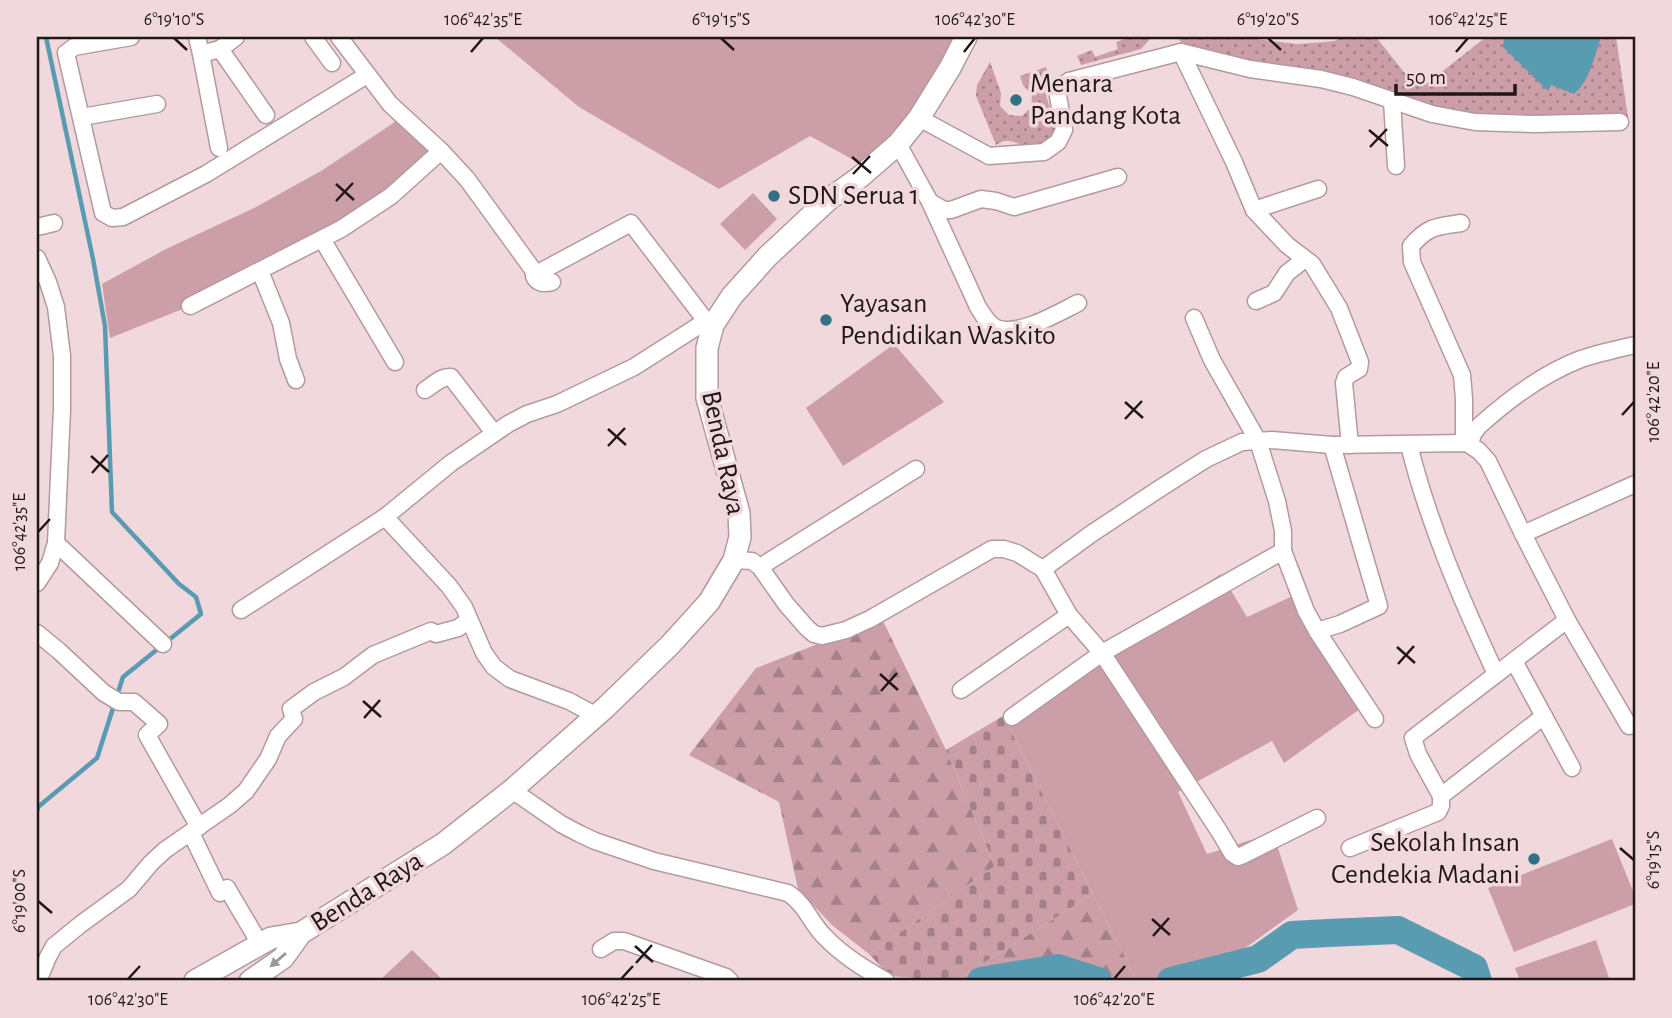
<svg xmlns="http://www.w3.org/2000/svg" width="1672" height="1018" font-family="'Alegreya Sans',sans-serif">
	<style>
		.grass { fill: #cb9ea8 }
		.forest { fill: url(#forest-firs) }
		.cemetery { fill: url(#cemetery-stones) }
		.garden { fill: url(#garden-dots) }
		.water { fill: #599bb0 }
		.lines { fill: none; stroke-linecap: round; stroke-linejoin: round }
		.stream { stroke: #599bb0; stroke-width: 4.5 }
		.river { stroke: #599bb0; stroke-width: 28 }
		.minor-casing { stroke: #b29a9e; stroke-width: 19 }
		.tertiary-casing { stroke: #b29a9e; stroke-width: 24 }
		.minor { stroke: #fff; stroke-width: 16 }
		.tertiary { stroke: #fff; stroke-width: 21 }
		.oneway { fill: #9b9798 }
		.ticks { fill: none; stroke: #201719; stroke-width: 2.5 }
		.poi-dot { fill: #317185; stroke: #f1d8dc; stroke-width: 2.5 }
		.labels { text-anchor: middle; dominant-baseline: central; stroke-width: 7; stroke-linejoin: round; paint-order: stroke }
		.poi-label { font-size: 28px; fill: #201719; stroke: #f1d8dc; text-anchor: start }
		.street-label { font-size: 28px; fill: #201719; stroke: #f1d8dc }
		.neatline { fill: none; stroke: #201719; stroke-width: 2.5 }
		.ticks-label { font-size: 18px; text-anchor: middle; fill: #201719 }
	</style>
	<defs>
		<pattern id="forest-firs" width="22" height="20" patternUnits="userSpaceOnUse" patternTransform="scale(1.75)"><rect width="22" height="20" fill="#cb9ea8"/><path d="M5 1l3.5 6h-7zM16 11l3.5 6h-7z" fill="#a48088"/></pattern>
		<pattern id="cemetery-stones" width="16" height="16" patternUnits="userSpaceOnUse" patternTransform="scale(1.75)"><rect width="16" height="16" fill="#cb9ea8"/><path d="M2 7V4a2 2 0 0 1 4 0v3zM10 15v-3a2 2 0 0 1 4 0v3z" fill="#a48088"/></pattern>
		<pattern id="garden-dots" width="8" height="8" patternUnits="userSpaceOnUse" patternTransform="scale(1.75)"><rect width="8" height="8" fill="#cb9ea8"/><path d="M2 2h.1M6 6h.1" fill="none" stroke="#a48088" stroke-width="1.8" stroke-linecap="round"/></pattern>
	</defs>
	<rect width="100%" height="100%" fill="#f1d8dc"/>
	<g class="grass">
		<path d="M495,37H959L939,78L893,137L859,163L810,136L719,189L579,107Z"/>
		<path d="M402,115L441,151L391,195L190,306L110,338L102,284L166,249L254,208L321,171L392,124Z"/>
		<path d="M753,193L777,219L745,250L720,224Z"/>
		<path d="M894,344L944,402L843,466L806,408Z"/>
		<path d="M1221,574L1247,617L1299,593L1360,709L1284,763L1272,741L1178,792L1207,854L1273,833L1298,910L1199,981H1137L1003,716Z"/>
		<path d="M1612,839L1635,896V904L1514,952L1488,888Z"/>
		<path d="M1596,940L1610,981H1520L1515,968Z"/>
		<path d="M412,950L444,981H379Z"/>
	</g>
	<g class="forest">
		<path d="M882,619L946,750L995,866L869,954L832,925L798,889L779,802L689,755L756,668Z"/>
		<path d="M1093,894L1137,981H955Z"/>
	</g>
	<path class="cemetery" d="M1003,716L1093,894L955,981L890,976L869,954L995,866L946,750Z"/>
	<g class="garden">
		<path d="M1130,37H1152L1141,49L1081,65L1077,56L1092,50L1095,57L1118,49L1116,42Z"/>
		<path d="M1179,37H1238L1297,44L1325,42L1335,41L1342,37H1376L1411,81L1418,77L1425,85L1486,37H1616L1628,117L1555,115L1483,116L1459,113L1229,60L1188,47L1179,40Z"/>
		<path d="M990,62L1001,93L1000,106L1009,115L1022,116L1031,107L1032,95L1023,85L1020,76L1046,67L1049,76L1044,80L1043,85L1055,125C1056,138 1041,147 1028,147C1021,146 1014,140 1006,141C1003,141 999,143 996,145L976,96L977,85Z"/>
	</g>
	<path class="water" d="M1506,37H1599L1600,40C1594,58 1589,82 1574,94L1551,85L1548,91L1503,47L1504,39Z"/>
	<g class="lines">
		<path class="stream" d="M37,811L38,807L97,758L123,677L201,614L196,597L179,584L112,512L105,326L93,259L46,37"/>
		<g class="river">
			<path d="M981,981L1058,968L1098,981"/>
			<path d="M1171,981L1258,959L1292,935L1328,933L1398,930L1474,968L1478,981"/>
		</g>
		<g class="minor-casing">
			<g id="minor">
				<path d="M131,37L74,47L66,53L103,213L112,218L123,217L206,174L367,75"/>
				<path d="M197,37L201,54L220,49L236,37"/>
				<path d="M313,37L332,63"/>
				<path d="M339,37L390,104L441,151L467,179L536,274L631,223L706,321L713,325"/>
				<path d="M220,49L266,115"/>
				<path d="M1181,52L1234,162L1254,210L1287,245L1312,264L1339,308L1360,362L1359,369L1346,377L1344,383L1350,445"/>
				<path d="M201,54L219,148"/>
				<path d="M1392,101L1396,166"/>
				<path d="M82,117L157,104"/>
				<path d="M919,118L989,156L1044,152L1058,142L1064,130L1058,96L1059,88L1069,81L1181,52L1250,69L1321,79L1353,87L1432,114L1475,122L1535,124L1620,122"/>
				<path d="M898,144L930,202L944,210H951L981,199L996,201L1014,207L1118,177"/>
				<path d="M930,202L978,307C983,315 988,324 996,328C1018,337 1058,313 1078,303"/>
				<path d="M1254,210L1318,189"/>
				<path d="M1461,223C1436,227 1428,226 1411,246L1412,262L1462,375L1464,399V443"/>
				<path d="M37,227L54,223"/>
				<path d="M322,239L395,362"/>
				<path d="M37,258L48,282L56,307L62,356V409L56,543L50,563L37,583"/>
				<path d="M260,271L281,323L288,359L296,380"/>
				<path d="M536,274L534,276C537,284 545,284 552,282"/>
				<path d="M1256,301L1274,293L1287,273L1305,259"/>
				<path d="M190,306L341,229L391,196L441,151"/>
				<path d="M1194,318L1212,360L1258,441L1277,501L1283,531V551L1306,611L1317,631L1340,624L1379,606L1332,445"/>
				<path d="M425,390C433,385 441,376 451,377L494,433"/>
				<path d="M1470,444L1473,434L1479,426C1509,399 1544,373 1581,359C1599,353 1617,349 1635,345"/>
				<path d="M1409,445C1429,525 1461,599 1496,674"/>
				<path d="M385,517L449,586L464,607L484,653L494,667L510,679L569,701L595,715"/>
				<path d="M1523,534L1635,484"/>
				<path d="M56,543L163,644"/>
				<path d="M734,560L752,561L760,567L786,604L807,628L814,634L822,636L846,630L870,619L992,549H1004L1017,553L1043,569L1069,615L1102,653L1219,831L1232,853L1238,857L1243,855L1317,818"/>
				<path d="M760,567L916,469"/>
				<path d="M1043,569L1091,534L1159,489L1206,459L1242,442L1272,440L1332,445L1467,443L1479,451L1488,461L1523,534L1567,620L1629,726"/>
				<path d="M241,610L385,517L451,463L508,424L527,414L557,404L634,367L706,321"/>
				<path d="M1317,631L1375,719"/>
				<path d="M37,633L59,651L104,693L119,702H134L159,724L147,735L199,827"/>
				<path d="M1514,661L1572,768"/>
				<path d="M961,690L1069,615"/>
				<path d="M1012,717L1102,653L1283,551"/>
				<path d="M512,790L561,824L580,834L595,841L654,861L788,893C805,904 810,921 823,935C842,955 863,968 886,981"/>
				<path d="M1441,796L1418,754L1413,738L1567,620"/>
				<path d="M191,833L220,893L227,888L260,944"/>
				<path d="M1350,848L1438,812L1441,806V796L1544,716"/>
				<path d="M601,949L614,941H624L726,977L730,981"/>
				<path d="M38,981L48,957L54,946L81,924L129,889L151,863L165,850L230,805L246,791L268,759L278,736L294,719L291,709L314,692L344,677L373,655L431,631L436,634L458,628L469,620"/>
			</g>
		</g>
		<g class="tertiary-casing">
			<g id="tertiary">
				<path d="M195,981L271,938L301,933L443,844L512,790L606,707L670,645L709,602L734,560L740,537L739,513L707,398V348L713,325L732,296L768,256L828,200L860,177L898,144L919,118L950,68L966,37"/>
				<path d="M250,981L283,958L301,933"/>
			</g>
		</g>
		<use href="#minor" class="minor"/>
		<use href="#tertiary" class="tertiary"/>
	</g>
	<defs><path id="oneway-solid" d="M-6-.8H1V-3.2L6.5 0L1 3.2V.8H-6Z" transform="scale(1.75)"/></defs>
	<use class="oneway" href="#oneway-solid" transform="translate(278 960) rotate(139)"/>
	<path class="ticks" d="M174,38L187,50M721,38L734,50M1268,38L1281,50M471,52L483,38M964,52L975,38M1456,52L1468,38M1369,130L1388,146M1370,147L1387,129M852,157L871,173M853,174L870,156M336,184L354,200M336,201L353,183M1125,402L1143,418M1622,415L1634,402M1125,419L1142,401M608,429L626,445M608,446L625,428M91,456L109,472M92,473L108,455M38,532L50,519M1397,647L1415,663M1398,664L1414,646M880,674L898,690M881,691L897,673M363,701L381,717M364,718L380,700M1620,848L1634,860M38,901L52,913M1152,919L1170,935M1153,936L1169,918M635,946L653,962M636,963L652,945M128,979L140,966M621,979L633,966M1114,979L1125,966"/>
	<g class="poi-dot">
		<circle cx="1016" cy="100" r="7"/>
		<circle cx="774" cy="196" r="7"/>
		<circle cx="826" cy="320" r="7"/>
		<circle cx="1534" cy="859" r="7"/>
	</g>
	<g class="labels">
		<g class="poi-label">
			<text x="1030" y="84">Menara<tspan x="1030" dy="32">Pandang Kota</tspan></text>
			<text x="788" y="196">SDN Serua 1</text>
			<text x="840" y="304">Yayasan<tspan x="840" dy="32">Pendidikan Waskito</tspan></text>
			<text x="1520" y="843" text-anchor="end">Sekolah Insan<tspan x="1520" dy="32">Cendekia Madani</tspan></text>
		</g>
		<g class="street-label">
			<text transform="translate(723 453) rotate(78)">Benda Raya</text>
			<text transform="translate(367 892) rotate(-32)">Benda Raya</text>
		</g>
	</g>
	<rect width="1672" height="1018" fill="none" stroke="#f1d8dc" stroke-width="77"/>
	<path d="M1396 84v10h119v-10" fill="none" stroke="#201719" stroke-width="3.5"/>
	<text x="1406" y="84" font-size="21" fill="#201719" stroke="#f1d8dc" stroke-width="5" paint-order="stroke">50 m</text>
	<rect x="38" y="38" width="1596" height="941" class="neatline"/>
	<g class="ticks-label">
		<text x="174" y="25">6°19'10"S</text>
		<text x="483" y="25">106°42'35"E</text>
		<text x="721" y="25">6°19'15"S</text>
		<text x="975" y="25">106°42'30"E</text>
		<text x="1268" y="25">6°19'20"S</text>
		<text x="1468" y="25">106°42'25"E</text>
		<text transform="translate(1653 402) rotate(-90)" y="6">106°42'20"E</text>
		<text transform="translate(19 532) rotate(-90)" y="6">106°42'35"E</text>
		<text transform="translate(1653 860) rotate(-90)" y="6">6°19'15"S</text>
		<text transform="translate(19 901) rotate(-90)" y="6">6°19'00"S</text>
		<text x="128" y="1005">106°42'30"E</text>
		<text x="621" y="1005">106°42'25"E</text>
		<text x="1114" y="1005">106°42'20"E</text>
	</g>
</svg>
